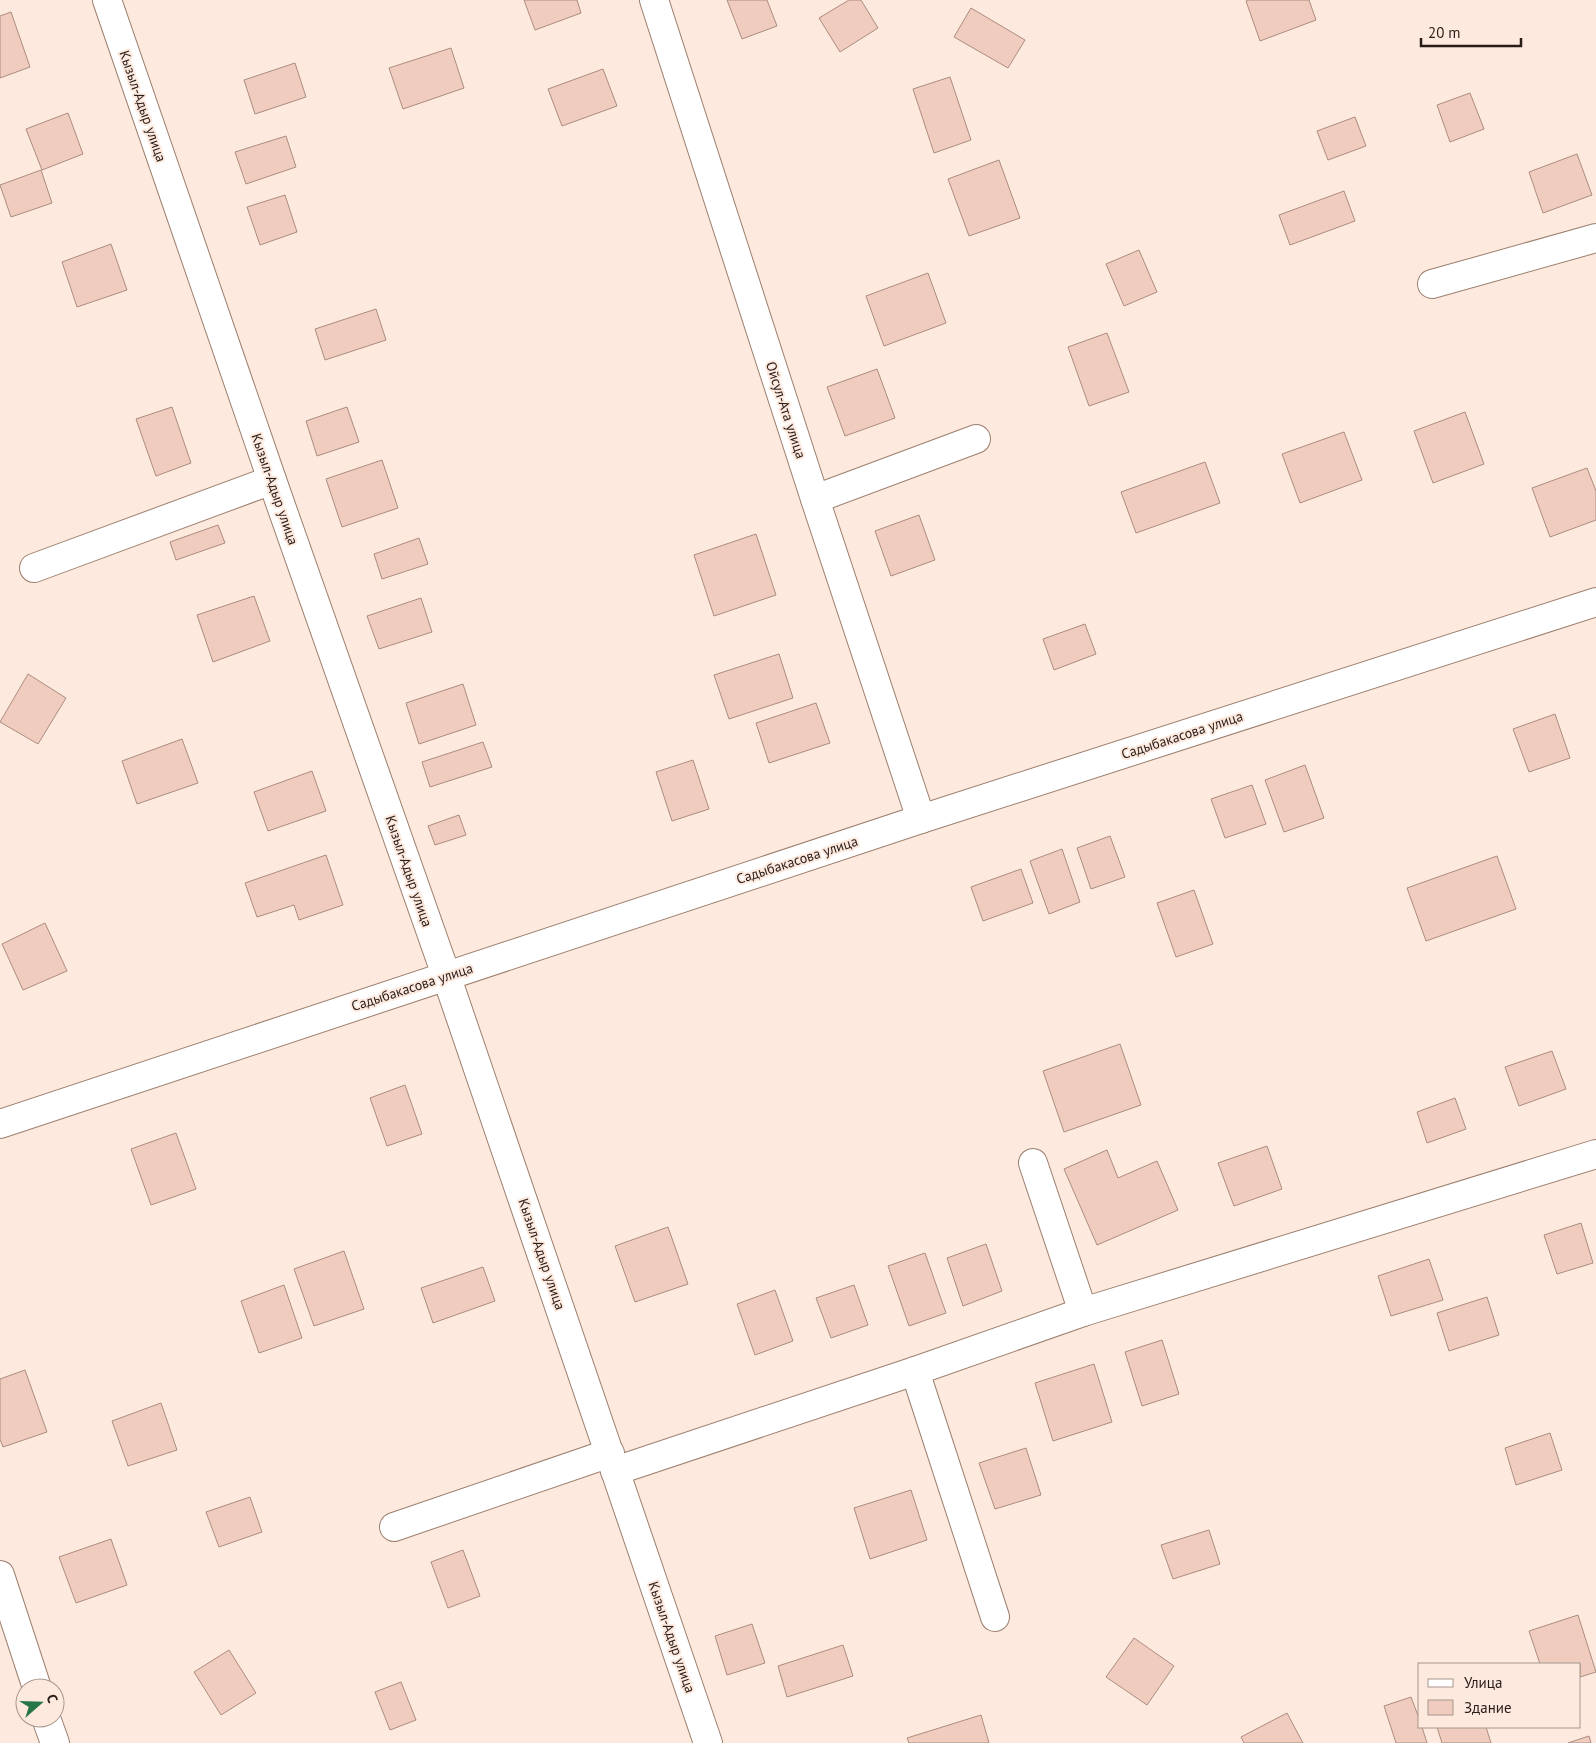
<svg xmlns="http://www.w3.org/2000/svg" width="1596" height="1743" font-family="'PT Sans',sans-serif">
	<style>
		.building { fill: #efccbe; stroke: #ac8c7f }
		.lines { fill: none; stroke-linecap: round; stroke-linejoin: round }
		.minor-casing { stroke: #9c7f6e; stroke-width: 30 }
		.minor { stroke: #fff; stroke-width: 28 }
		.labels { text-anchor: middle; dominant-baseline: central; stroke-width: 4; stroke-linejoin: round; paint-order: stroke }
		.street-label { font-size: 14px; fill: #281c16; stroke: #fde9de }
	</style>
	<rect width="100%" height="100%" fill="#fde9de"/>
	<g class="building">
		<path d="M524,0H577L581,13L535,30Z"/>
		<path d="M727,0H767L777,26L742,39Z"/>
		<path d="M849,0H861L878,28L840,52L819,18Z"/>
		<path d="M1248,0H1309L1316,20L1260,41L1246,1Z"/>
		<path d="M971,8L1025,40L1008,68L954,37Z"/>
		<path d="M11,12L30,67L0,78V16Z"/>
		<path d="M451,48L464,88L403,109L389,68Z"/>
		<path d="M295,63L306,97L255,114L244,80Z"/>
		<path d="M603,69L617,106L562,126L548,89Z"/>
		<path d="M950,77L971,140L934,153L913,89Z"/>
		<path d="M1470,93L1484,129L1450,142L1437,105Z"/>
		<path d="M68,113L83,154L42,170L26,129Z"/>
		<path d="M1355,117L1366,146L1328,160L1317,131Z"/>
		<path d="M286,136L296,167L246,184L235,152Z"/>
		<path d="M1577,154L1592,195L1543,213L1529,172Z"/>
		<path d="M999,160L1020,218L969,236L948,179Z"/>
		<path d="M41,170L52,203L11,217L0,185Z"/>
		<path d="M1344,191L1355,221L1290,245L1279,215Z"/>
		<path d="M285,195L297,232L260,245L247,207Z"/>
		<path d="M111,244L127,290L77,307L62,262Z"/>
		<path d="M1139,250L1157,292L1124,306L1106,264Z"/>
		<path d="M928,273L946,323L884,346L866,296Z"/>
		<path d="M376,309L386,340L325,360L315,329Z"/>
		<path d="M1107,333L1129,392L1089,406L1068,347Z"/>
		<path d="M877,369L895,418L845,436L827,387Z"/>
		<path d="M172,407L191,463L156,476L136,419Z"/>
		<path d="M347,407L359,442L317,456L306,421Z"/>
		<path d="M1465,412L1484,464L1433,483L1414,431Z"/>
		<path d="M1344,432L1362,480L1300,503L1282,454Z"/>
		<path d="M382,460L398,508L342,527L326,479Z"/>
		<path d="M1205,462L1220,503L1136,533L1121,492Z"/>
		<path d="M1587,468L1596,491V520L1550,537L1532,488Z"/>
		<path d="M919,515L935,560L891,576L875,531Z"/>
		<path d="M218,525L225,543L176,560L170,542Z"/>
		<path d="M756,534L776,595L714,616L694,555Z"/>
		<path d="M419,538L428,564L382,579L374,554Z"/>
		<path d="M254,596L270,641L213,662L197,615Z"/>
		<path d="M421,598L432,632L379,649L367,616Z"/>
		<path d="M1085,624L1096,654L1054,670L1043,639Z"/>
		<path d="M779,654L793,698L729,719L714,675Z"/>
		<path d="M28,674L66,698L38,744L0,722Z"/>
		<path d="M463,684L476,725L419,744L406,703Z"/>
		<path d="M816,703L830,743L769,763L756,723Z"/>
		<path d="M1555,714L1570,758L1529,772L1513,729Z"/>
		<path d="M182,739L198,783L137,804L122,761Z"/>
		<path d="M483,742L492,767L430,787L422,762Z"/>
		<path d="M693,760L709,809L672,821L656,772Z"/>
		<path d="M1305,765L1324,818L1284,832L1265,780Z"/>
		<path d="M312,771L326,811L268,831L254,792Z"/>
		<path d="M1252,785L1266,824L1225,838L1211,799Z"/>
		<path d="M459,815L466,835L435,845L428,826Z"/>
		<path d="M1110,836L1125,877L1091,889L1077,848Z"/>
		<path d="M1062,849L1080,902L1049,914L1030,861Z"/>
		<path d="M326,855L343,905L299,920L294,905L257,917L245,883Z"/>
		<path d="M1497,856L1516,909L1426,941L1407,888Z"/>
		<path d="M1021,869L1033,903L983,921L971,887Z"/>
		<path d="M1194,890L1213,944L1176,957L1157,903Z"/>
		<path d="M45,923L67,971L23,990L2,944Z"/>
		<path d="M1120,1044L1141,1105L1064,1132L1043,1071Z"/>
		<path d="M1552,1051L1566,1089L1519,1106L1505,1067Z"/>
		<path d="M405,1085L422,1134L387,1146L370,1098Z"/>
		<path d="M1455,1098L1466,1129L1427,1143L1417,1112Z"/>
		<path d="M176,1133L196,1189L151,1205L131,1149Z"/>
		<path d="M1267,1146L1282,1189L1234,1206L1218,1163Z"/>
		<path d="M1107,1150L1118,1178L1157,1161L1178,1210L1097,1245L1064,1169Z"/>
		<path d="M1581,1223L1593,1263L1557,1274L1544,1235Z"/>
		<path d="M668,1227L688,1284L635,1302L615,1246Z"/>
		<path d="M986,1244L1002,1291L963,1306L947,1258Z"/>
		<path d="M344,1251L364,1309L314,1326L294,1269Z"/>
		<path d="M925,1253L946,1313L909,1326L888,1266Z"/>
		<path d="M1429,1259L1443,1300L1391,1316L1378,1276Z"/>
		<path d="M483,1267L495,1301L433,1323L421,1288Z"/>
		<path d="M284,1285L302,1338L259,1353L241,1301Z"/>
		<path d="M854,1285L868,1325L831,1338L816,1298Z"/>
		<path d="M775,1290L793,1341L755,1355L737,1304Z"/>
		<path d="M1487,1297L1499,1335L1449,1351L1437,1313Z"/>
		<path d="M1162,1340L1179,1394L1142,1406L1125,1352Z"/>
		<path d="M1094,1364L1112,1422L1053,1441L1035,1383Z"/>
		<path d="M25,1370L47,1432L3,1447L0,1439V1379Z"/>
		<path d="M161,1403L177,1450L128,1466L112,1421Z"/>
		<path d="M1550,1433L1562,1470L1516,1485L1505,1448Z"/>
		<path d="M1026,1448L1041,1495L995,1509L979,1463Z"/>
		<path d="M911,1490L927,1540L870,1559L854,1508Z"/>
		<path d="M250,1497L262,1532L219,1547L206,1512Z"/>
		<path d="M1209,1530L1220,1564L1173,1579L1161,1545Z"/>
		<path d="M111,1539L127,1585L76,1603L59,1557Z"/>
		<path d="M463,1550L480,1596L448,1608L431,1562Z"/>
		<path d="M1578,1615L1596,1672L1580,1677V1664H1540L1529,1631Z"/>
		<path d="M752,1624L765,1663L727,1675L715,1636Z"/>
		<path d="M1134,1638L1174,1666L1147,1705L1106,1677Z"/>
		<path d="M843,1645L853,1676L787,1697L778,1666Z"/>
		<path d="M229,1650L256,1693L221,1715L194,1672Z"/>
		<path d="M401,1682L416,1720L390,1730L375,1692Z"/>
		<path d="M1411,1697L1420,1721V1727H1422L1427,1743H1396L1384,1706Z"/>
		<path d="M1287,1713L1303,1743H1244L1241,1737Z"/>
		<path d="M981,1715L989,1743H909L907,1738Z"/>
		<path d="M1437,1727H1486L1491,1743H1442Z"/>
		<path d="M1589,1736L1591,1743H1568Z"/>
	</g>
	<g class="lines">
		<g class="minor-casing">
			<g id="minor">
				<path d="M107,0L272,480L446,975L708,1743"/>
				<path d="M654,0L815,499L921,819"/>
				<path d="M1432,284L1596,238"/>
				<path d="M815,499L976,439"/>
				<path d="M34,568L272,480"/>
				<path d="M0,1124L921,819L1596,602"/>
				<path d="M1033,1163L1083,1312"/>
				<path d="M915,1371L995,1617"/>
				<path d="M615,1471L915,1371L1083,1312L1596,1154"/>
				<path d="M394,1527L610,1453"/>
				<path d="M0,1575L37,1688"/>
				<path d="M46,1718L55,1743"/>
			</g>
		</g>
		<use href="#minor" class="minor"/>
	</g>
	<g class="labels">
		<g class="street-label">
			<text transform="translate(143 106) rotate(71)">Кызыл-Адыр улица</text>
			<text transform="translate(786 410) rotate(72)">Ойсул-Ата улица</text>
			<text transform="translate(275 489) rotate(71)">Кызыл-Адыр улица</text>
			<text transform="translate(1182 735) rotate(-18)">Садыбакасова улица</text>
			<text transform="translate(797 860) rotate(-18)">Садыбакасова улица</text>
			<text transform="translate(409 871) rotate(71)">Кызыл-Адыр улица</text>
			<text transform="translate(412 987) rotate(-18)">Садыбакасова улица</text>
			<text transform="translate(542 1254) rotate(71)">Кызыл-Адыр улица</text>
			<text transform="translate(672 1637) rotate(71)">Кызыл-Адыр улица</text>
		</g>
	</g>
	<rect x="1418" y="1663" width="162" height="65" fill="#fde9de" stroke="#a8978e"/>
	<rect x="1428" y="1679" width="25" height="8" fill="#ffffff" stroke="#a8978e"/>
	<text x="1464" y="1688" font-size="15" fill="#281c16">Улица</text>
	<rect x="1428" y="1700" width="25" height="15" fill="#efccbe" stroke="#a8978e"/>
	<text x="1464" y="1713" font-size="15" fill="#281c16">Здание</text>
	<g transform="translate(40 1703) rotate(70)"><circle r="24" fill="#fde9de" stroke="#a8978e"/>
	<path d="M0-4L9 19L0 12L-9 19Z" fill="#267647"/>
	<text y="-8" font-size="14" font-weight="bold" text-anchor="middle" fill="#281c16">С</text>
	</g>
	<path d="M1421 38v8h100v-8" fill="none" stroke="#281c16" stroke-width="2.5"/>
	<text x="1428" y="38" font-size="15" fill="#281c16" stroke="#fde9de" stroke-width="4" paint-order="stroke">20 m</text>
</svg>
